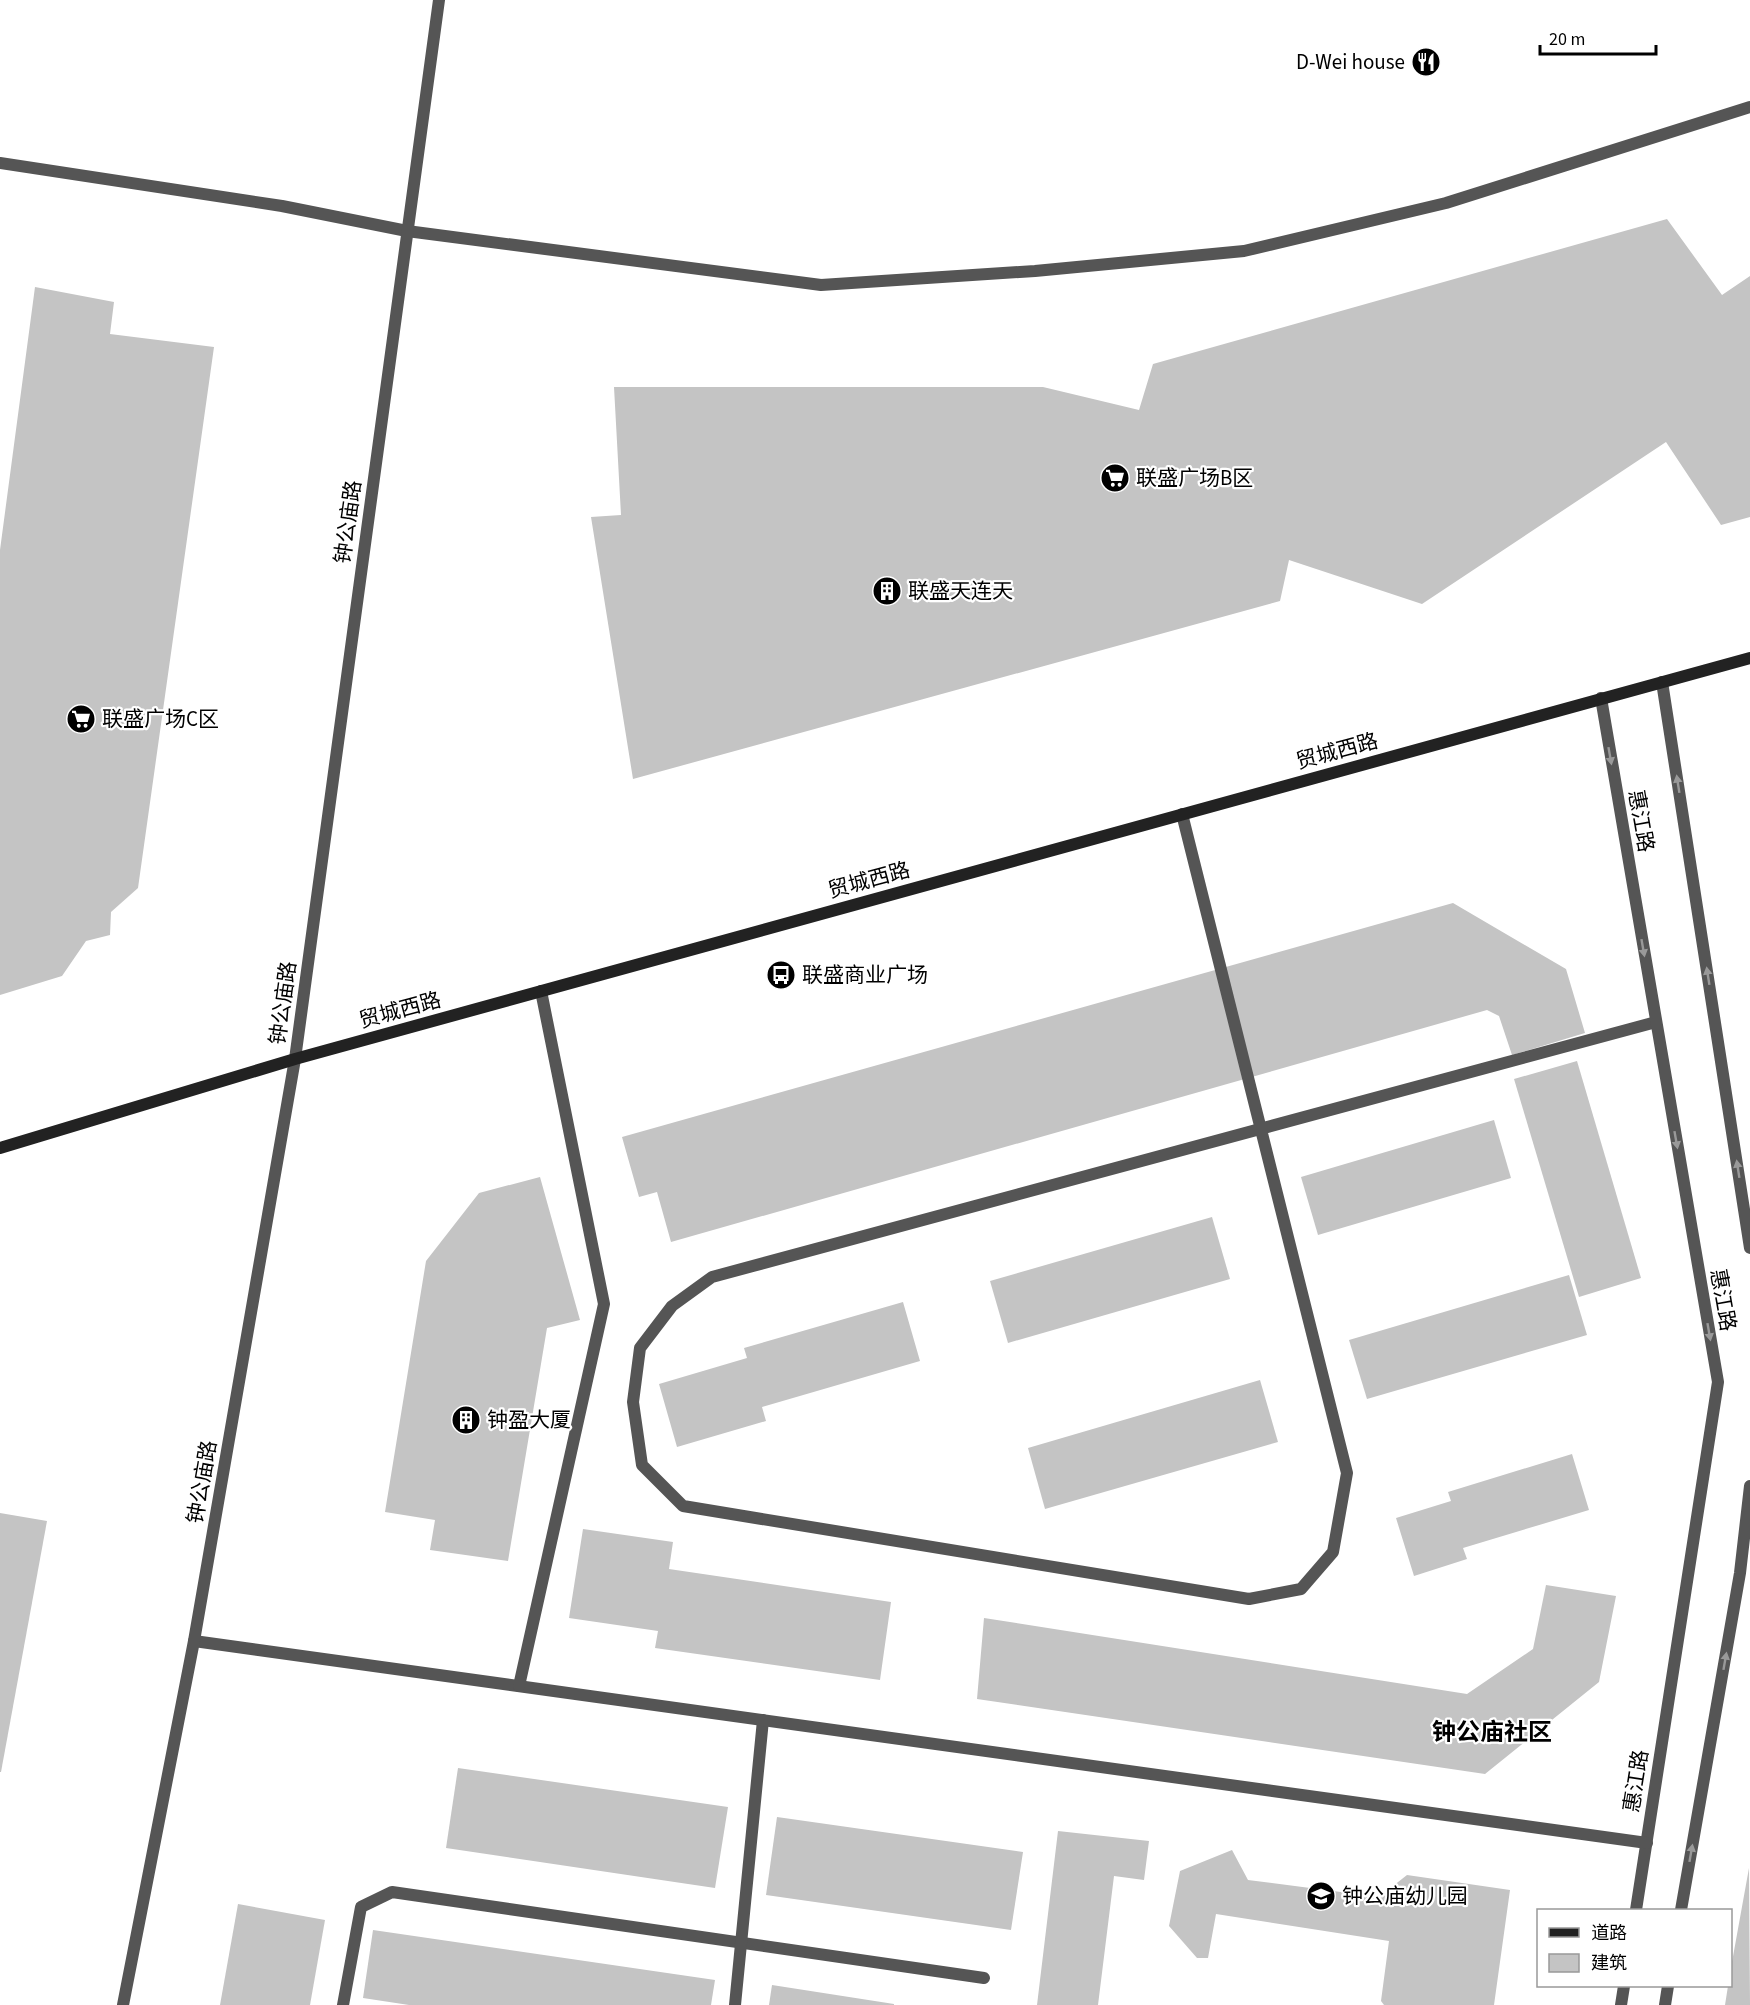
<svg xmlns="http://www.w3.org/2000/svg" width="1750" height="2005" font-family="'Source Sans 3','Noto Sans SC',sans-serif">
	<style>
		.building { fill: #c4c4c4 }
		.lines { fill: none; stroke-linecap: round; stroke-linejoin: round }
		.service { stroke: #555; stroke-width: 12 }
		.minor { stroke: #555; stroke-width: 12 }
		.tertiary { stroke: #555; stroke-width: 12 }
		.secondary { stroke: #222; stroke-width: 12 }
		.oneway { fill: #999 }
		.labels { text-anchor: middle; dominant-baseline: central; stroke-width: 4.5; stroke-linejoin: round; paint-order: stroke }
		.poi-label { font-size: 21px; fill: #000; stroke: #fff; text-anchor: start }
		.street-label { font-size: 21px; fill: #000; stroke: #fff }
		.quarter-label { font-size: 24px; font-weight: bold; fill: #000; stroke: #fff }
	</style>
	<rect width="100%" height="100%" fill="#fff"/>
	<g class="building">
		<path d="M1667,219L1722,295L1750,276V517L1721,525L1666,442L1422,604L1289,560L1280,601L633,779L591,517L621,515L614,387H1043L1139,410L1153,364Z"/>
		<path d="M35,287L114,302L110,334L214,347L138,888L111,912L110,935L86,941L62,976L0,995V550Z"/>
		<path d="M1453,903L1566,969L1585,1033L1512,1055L1499,1016L1487,1010L671,1242L657,1192L639,1197L622,1137Z"/>
		<path d="M1577,1061L1641,1278L1579,1297L1514,1079Z"/>
		<path d="M1494,1120L1511,1178L1318,1235L1301,1177Z"/>
		<path d="M540,1177L580,1320L547,1328L508,1561L430,1550L435,1520L385,1512L426,1261L479,1193Z"/>
		<path d="M1212,1217L1230,1279L1008,1343L990,1281Z"/>
		<path d="M1569,1275L1587,1335L1367,1399L1349,1340Z"/>
		<path d="M903,1302L920,1361L762,1407L766,1421L677,1447L659,1384L747,1358L744,1348Z"/>
		<path d="M1260,1380L1278,1442L1045,1509L1028,1448Z"/>
		<path d="M1572,1454L1589,1510L1463,1548L1467,1559L1414,1576L1396,1518L1451,1501L1448,1492Z"/>
		<path d="M0,1513L47,1521L1,1772H0Z"/>
		<path d="M583,1529L673,1542L669,1569L891,1602L880,1680L655,1648L658,1631L569,1618Z"/>
		<path d="M1546,1585L1616,1596L1599,1682L1485,1774L977,1699L984,1618L1467,1694L1533,1649Z"/>
		<path d="M458,1768L728,1807L715,1888L446,1848Z"/>
		<path d="M777,1817L1023,1852L1011,1930L766,1895Z"/>
		<path d="M1058,1831L1149,1841L1144,1880L1114,1876L1098,2005H1037Z"/>
		<path d="M1232,1850L1248,1880L1379,1897L1407,1875L1510,1890L1494,2005H1384L1381,2001L1389,1941L1216,1914L1208,1958H1197L1169,1926L1180,1871Z"/>
		<path d="M1749,1868L1750,2005H1725L1728,1986H1730V1973Z"/>
		<path d="M238,1904L325,1920L310,2005H220Z"/>
		<path d="M373,1930L715,1980L711,2005H409L363,1998Z"/>
		<path d="M772,1985L894,2004V2005H769Z"/>
	</g>
	<g class="lines">
		<g class="service">
			<path d="M1182,814L1347,1473L1333,1552L1301,1589L1249,1599L683,1506L642,1465L633,1402L640,1348L672,1306L712,1277C1026,1191 1340,1105 1656,1022"/>
			<path d="M343,2005L361,1907L392,1892L984,1978"/>
			<path d="M735,2005L763,1720"/>
		</g>
		<g class="minor">
			<path d="M1662,682L1750,1248"/>
			<path d="M1601,698L1718,1382L1636,1910"/>
			<path d="M194,1641L1647,1843"/>
			<path d="M519,1686L604,1304L541,991"/>
			<path d="M1681,1910L1740,1573L1750,1486"/>
			<path d="M1621,2005L1624,1986"/>
			<path d="M1665,2005L1668,1986"/>
		</g>
		<g class="tertiary">
			<path d="M0,163L282,206L407,231L821,285L1035,271L1244,251L1446,203L1750,107"/>
			<path d="M123,2005L194,1641L295,1059L439,0"/>
		</g>
		<path class="secondary" d="M0,1148L295,1059L1750,658"/>
	</g>
	<defs><path id="oneway-solid" d="M-6-.8H1V-3.2L6.5 0L1 3.2V.8H-6Z" transform="scale(1.5)"/></defs>
	<g class="oneway">
		<use href="#oneway-solid" transform="translate(1610 756) rotate(80)"/>
		<use href="#oneway-solid" transform="translate(1678 784) rotate(-99)"/>
		<use href="#oneway-solid" transform="translate(1643 948) rotate(80)"/>
		<use href="#oneway-solid" transform="translate(1708 976) rotate(-99)"/>
		<use href="#oneway-solid" transform="translate(1676 1140) rotate(80)"/>
		<use href="#oneway-solid" transform="translate(1738 1169) rotate(-99)"/>
		<use href="#oneway-solid" transform="translate(1709 1332) rotate(80)"/>
		<use href="#oneway-solid" transform="translate(1725 1661) rotate(-80)"/>
		<use href="#oneway-solid" transform="translate(1691 1853) rotate(-80)"/>
	</g>
	<defs>
		<g id="restaurant-disc" transform="scale(1.5)"><circle r="9.5" fill="#000" stroke="#fff"/><path d="M-5-6h1v4h1v-4h1v4h1v-4h1v5L-1.5 .5V6h-2V.5L-5-1ZM5-6V6H3V1.5H1.5Q1.5-4 5-6Z" fill="#fff"/></g>
		<g id="supermarket-disc" transform="scale(1.5)"><circle r="9.5" fill="#000" stroke="#fff"/><path d="M-6-5.5h2.5l.6 2H6L4.5 2H-2.5L-4.4-4H-6ZM-1.5 3.2a1.3 1.3 0 1 0 .1 0ZM3 3.2a1.3 1.3 0 1 0 .1 0Z" fill="#fff"/></g>
		<g id="building-disc" transform="scale(1.5)"><circle r="9.5" fill="#000" stroke="#fff"/><path d="M-4-6H4V6H1V3H-1V6H-4ZM-2.5-4.3h1.7v1.8h-1.7ZM.8-4.3h1.7v1.8H.8ZM-2.5-1h1.7V.8h-1.7ZM.8-1h1.7V.8H.8Z" fill="#fff"/></g>
		<g id="bus-disc" transform="scale(1.5)"><circle r="9.5" fill="#000" stroke="#fff"/><path d="M-5-6H5V4H4V6H2V4H-2V6H-4V4H-5ZM-3.5-4V0h7V-4ZM-3.5 1.2v1.5H-2V1.2ZM2 1.2v1.5H3.5V1.2Z" fill="#fff"/></g>
		<g id="school-disc" transform="scale(1.5)"><circle r="9.5" fill="#000" stroke="#fff"/><path d="M0-5L7-2L0 1L-7-2ZM-4 1L0 2.5L4 1V4Q0 6-4 4Z" fill="#fff"/></g>
	</defs>
	<g fill-rule="evenodd">
		<use href="#restaurant-disc" x="1426" y="62"/>
		<use href="#supermarket-disc" x="1115" y="478"/>
		<use href="#building-disc" x="887" y="591"/>
		<use href="#supermarket-disc" x="81" y="719"/>
		<use href="#bus-disc" x="781" y="975"/>
		<use href="#building-disc" x="466" y="1420"/>
		<use href="#school-disc" x="1321" y="1896"/>
	</g>
	<g class="labels">
		<g class="poi-label">
			<text x="1405" y="62" text-anchor="end">D-Wei house</text>
			<text x="1136" y="478">联盛广场B区</text>
			<text x="908" y="591">联盛天连天</text>
			<text x="102" y="719">联盛广场C区</text>
			<text x="802" y="975">联盛商业广场</text>
			<text x="487" y="1420">钟盈大厦</text>
			<text x="1342" y="1896">钟公庙幼儿园</text>
		</g>
		<g class="street-label">
			<text transform="translate(348 522) rotate(-82)">钟公庙路</text>
			<text transform="translate(1337 751) rotate(-15)">贸城西路</text>
			<text transform="translate(1641 821) rotate(80)">惠江路</text>
			<text transform="translate(869 880) rotate(-15)">贸城西路</text>
			<text transform="translate(283 1003) rotate(-82)">钟公庙路</text>
			<text transform="translate(400 1010) rotate(-15)">贸城西路</text>
			<text transform="translate(1723 1300) rotate(80)">惠江路</text>
			<text transform="translate(202 1482) rotate(-80)">钟公庙路</text>
			<text transform="translate(1636 1781) rotate(-81)">惠江路</text>
		</g>
		<g class="quarter-label">
			<text x="1492" y="1732">钟公庙社区</text>
		</g>
	</g>
	<rect x="1537" y="1909" width="195" height="78" fill="#ffffff" stroke="#999999" stroke-width="1.5"/>
	<rect x="1549" y="1928" width="30" height="9" fill="#222222" stroke="#999999" stroke-width="1.5"/>
	<text x="1591" y="1939" font-size="18" fill="#000000">道路</text>
	<rect x="1549" y="1954" width="30" height="18" fill="#c4c4c4" stroke="#999999" stroke-width="1.5"/>
	<text x="1591" y="1969" font-size="18" fill="#000000">建筑</text>
	<path d="M1540 45v9h116v-9" fill="none" stroke="#000000" stroke-width="3"/>
	<text x="1549" y="45" font-size="18" fill="#000000" stroke="#ffffff" stroke-width="4.5" paint-order="stroke">20 m</text>
</svg>
